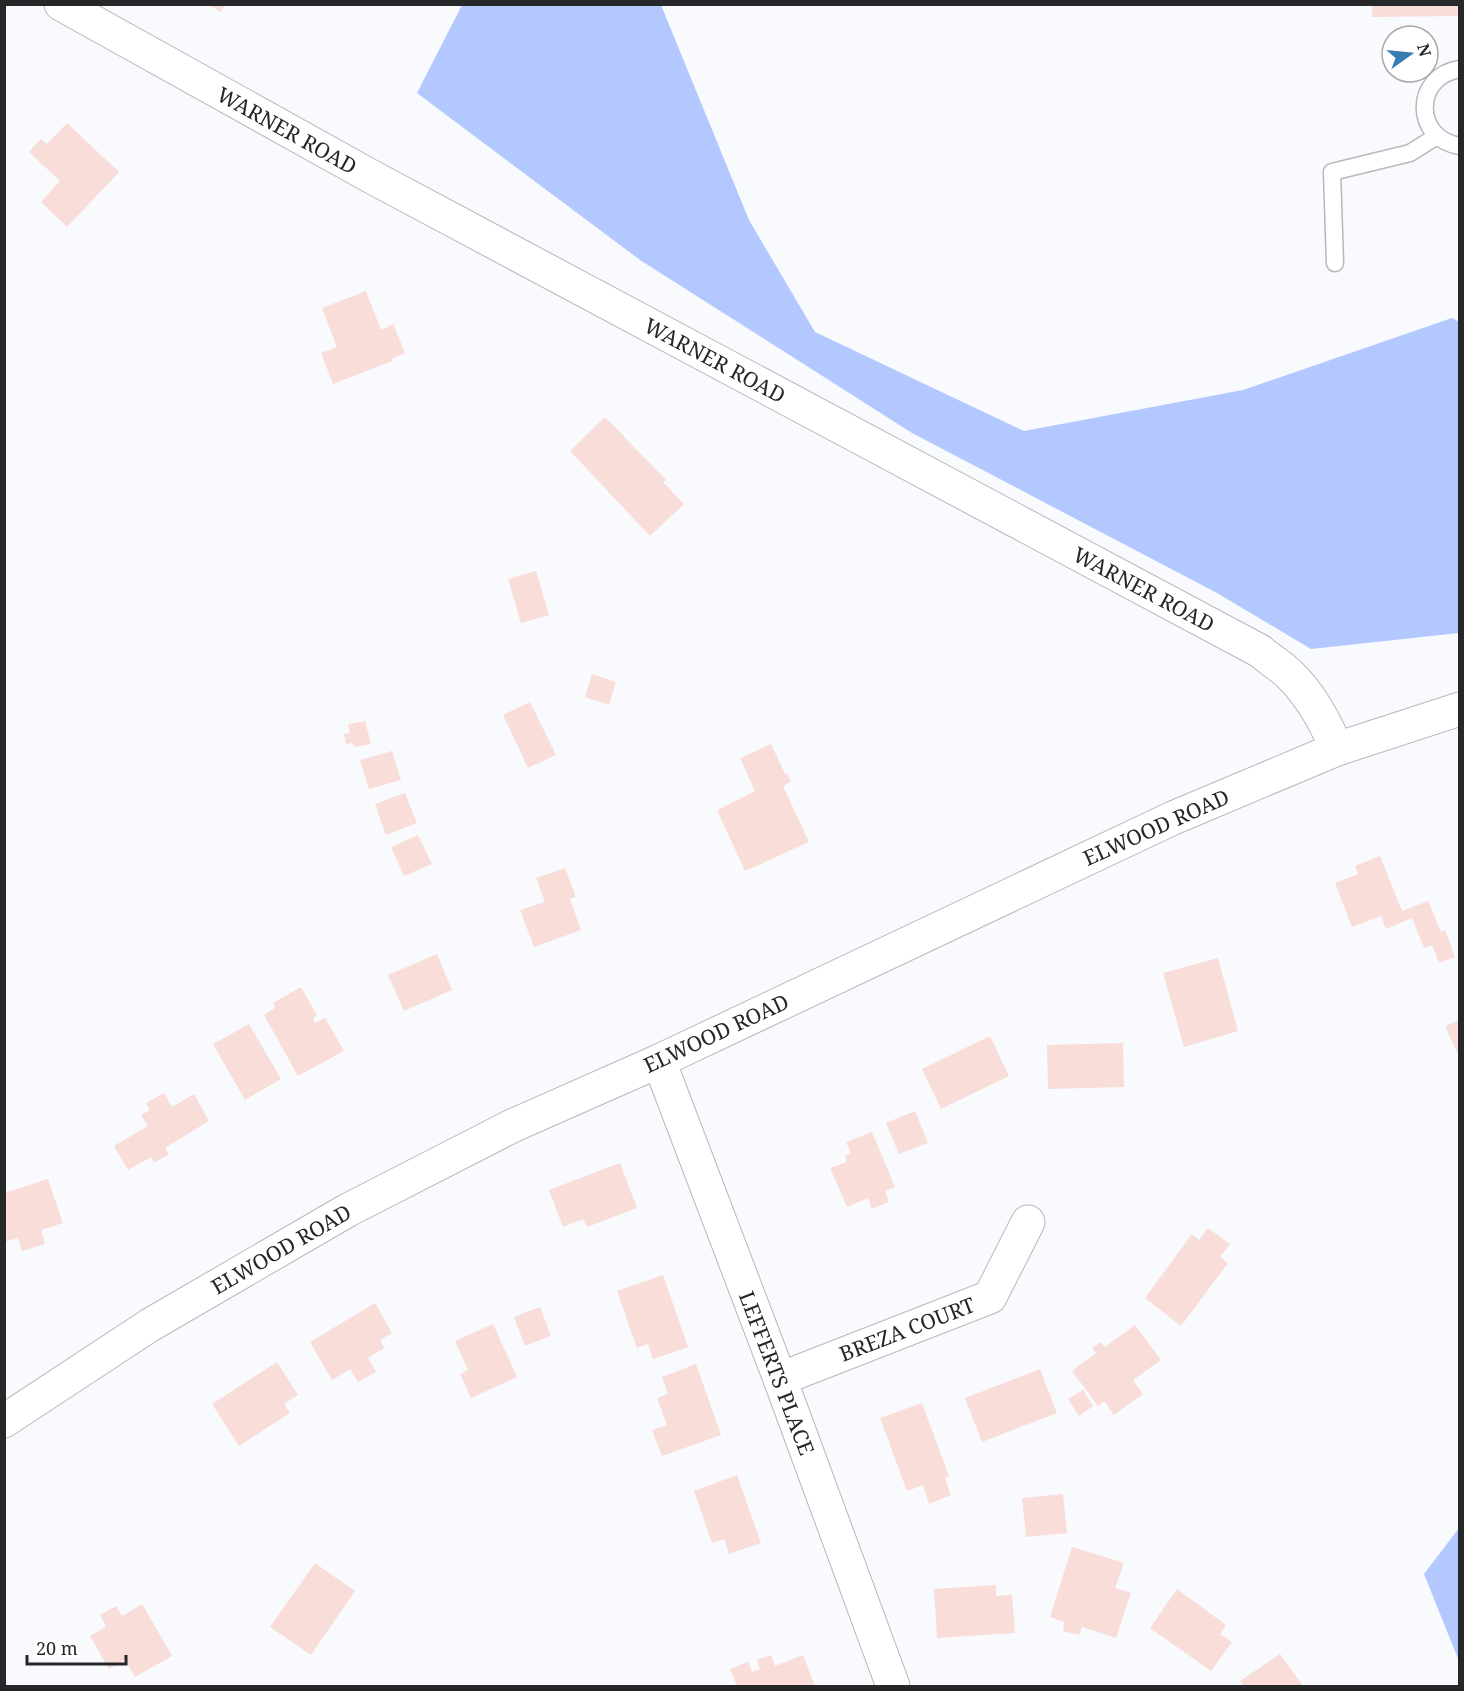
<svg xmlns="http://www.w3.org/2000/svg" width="1464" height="1691" font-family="'Noto Serif',serif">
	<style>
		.forest { fill: #b2c8fe }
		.building { fill: #f9ddd8 }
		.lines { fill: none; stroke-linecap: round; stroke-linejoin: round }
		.lane-casing { stroke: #b6b8bb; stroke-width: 19 }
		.street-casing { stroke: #b6b8bb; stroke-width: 35 }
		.secondary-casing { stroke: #b6b8bb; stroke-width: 35 }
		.lane { stroke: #fff; stroke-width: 16 }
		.street { stroke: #fff; stroke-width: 33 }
		.secondary { stroke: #fff; stroke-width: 33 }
		.labels { text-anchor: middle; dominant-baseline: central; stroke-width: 4.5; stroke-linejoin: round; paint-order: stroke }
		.street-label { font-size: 21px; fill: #262728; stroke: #fff }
	</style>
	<rect width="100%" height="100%" fill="#f9fafe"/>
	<g class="forest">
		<path d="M462,5H661L749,220L815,332L1024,431L1243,390L1452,318L1459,322V633L1311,649L1217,593L912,433L640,260L417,93Z"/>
		<path d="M1459,1528V1661L1424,1574Z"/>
	</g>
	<g class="building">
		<path d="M207,4H225L221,12Z"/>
		<path d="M1372,4H1460V16L1372,17Z"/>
		<path d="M67,123L119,172L67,227L41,202L60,181L29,152L41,139L47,144Z"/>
		<path d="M366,291L381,330L393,324L405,353L391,359L392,361L333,384L321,353L337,347L322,308Z"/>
		<path d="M605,417L666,480L663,482L684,504L650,536L570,451Z"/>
		<path d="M536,571L549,615L521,623L508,579Z"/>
		<path d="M592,674L616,682L609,705L585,697Z"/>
		<path d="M530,702L556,755L528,768L503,715Z"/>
		<path d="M365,721L371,744L354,747L353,743L346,744L344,734L350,733L348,724Z"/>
		<path d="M771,744L785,774L787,773L791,782L783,786L809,842L745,871L717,810L755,791L740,758Z"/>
		<path d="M392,751L401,780L369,789L360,760Z"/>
		<path d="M405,793L417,823L386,835L375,804Z"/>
		<path d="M418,835L432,864L404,876L391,847Z"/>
		<path d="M1380,856L1402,911L1428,901L1441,932L1445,930L1455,957L1439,963L1432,945L1424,948L1412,918L1386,929L1381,916L1352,927L1335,883L1358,874L1355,866Z"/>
		<path d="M565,868L576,897L570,899L581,930L534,947L520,910L545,902L536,878Z"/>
		<path d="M437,954L452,990L404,1011L388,975Z"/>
		<path d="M1218,958L1238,1031L1184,1047L1163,973Z"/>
		<path d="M301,987L317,1015L313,1018L315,1023L325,1018L344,1051L298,1076L264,1015L275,1008L273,1003Z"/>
		<path d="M1460,1020V1059L1445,1026Z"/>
		<path d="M249,1024L281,1079L245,1100L213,1044Z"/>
		<path d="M990,1036L1009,1076L941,1109L922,1069Z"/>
		<path d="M1123,1043L1124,1087L1048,1089L1047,1045Z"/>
		<path d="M164,1093L172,1107L194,1094L209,1121L165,1148L169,1154L154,1163L151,1157L128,1170L114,1146L148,1126L141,1115L150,1110L146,1103Z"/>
		<path d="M915,1111L928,1143L899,1154L886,1123Z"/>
		<path d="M872,1132L895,1187L885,1191L889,1202L872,1209L868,1198L847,1207L830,1168L847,1162L845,1156L851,1153L846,1142Z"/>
		<path d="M620,1163L637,1208L587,1227L583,1219L563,1227L549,1190Z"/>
		<path d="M48,1179L63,1223L41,1230L45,1244L22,1251L18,1238L4,1242V1193Z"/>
		<path d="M1208,1228L1230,1244L1220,1257L1228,1263L1181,1326L1145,1298L1192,1234L1199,1240Z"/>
		<path d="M663,1275L688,1347L653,1359L648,1344L637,1348L617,1291Z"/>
		<path d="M375,1303L392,1333L380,1340L384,1348L368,1358L376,1372L358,1382L350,1369L332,1380L310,1342Z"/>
		<path d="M540,1307L551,1336L525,1346L514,1317Z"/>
		<path d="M493,1324L517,1377L471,1398L460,1374L468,1370L455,1341Z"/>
		<path d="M1135,1325L1161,1360L1133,1380L1143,1394L1114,1415L1104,1401L1098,1406L1072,1371L1096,1353L1092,1348L1101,1342L1105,1347Z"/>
		<path d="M277,1362L298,1395L284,1404L290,1413L239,1446L212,1404Z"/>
		<path d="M696,1364L721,1435L662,1456L652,1430L667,1425L657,1398L668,1394L662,1377Z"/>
		<path d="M1040,1369L1057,1413L982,1442L965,1398Z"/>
		<path d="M1083,1390L1093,1406L1079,1416L1068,1399Z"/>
		<path d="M922,1403L949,1476L945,1478L951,1495L929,1504L923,1485L907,1491L880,1418Z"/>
		<path d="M737,1475L761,1543L729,1554L724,1539L712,1543L694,1491Z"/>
		<path d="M1063,1494L1067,1533L1026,1537L1022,1498Z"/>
		<path d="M1072,1547L1124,1563L1115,1588L1131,1593L1116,1638L1082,1627L1079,1635L1063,1631L1064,1622L1050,1617Z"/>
		<path d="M315,1563L355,1591L311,1655L270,1627Z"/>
		<path d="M996,1585V1596L1012,1595L1015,1633L937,1638L934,1589Z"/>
		<path d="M1177,1589L1226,1625L1220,1634L1232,1642L1211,1671L1150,1628Z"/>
		<path d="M142,1604L172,1656L135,1677L125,1660L109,1669L90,1636L106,1627L100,1615L116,1606L122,1616Z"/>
		<path d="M1280,1654L1303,1686H1244L1240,1681Z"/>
		<path d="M771,1655L775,1666L803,1655L815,1686H737L730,1669L748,1662L752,1672L760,1669L757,1660Z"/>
	</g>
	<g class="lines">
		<g class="lane-casing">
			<g id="lane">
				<path d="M1460,69C1413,76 1413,139 1460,146"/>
				<path d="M1335,263L1332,172L1410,153L1437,136"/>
			</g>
		</g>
		<g class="street-casing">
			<g id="street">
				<path d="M659,1061L780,1379L893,1686"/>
				<path d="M780,1379L990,1297L1028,1222"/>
			</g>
		</g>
		<g class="secondary-casing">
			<g id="secondary">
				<path d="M61,4L372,177L1260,651C1269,659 1281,666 1289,674C1311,695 1325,722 1337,749"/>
				<path d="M4,1421L150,1325L348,1210L512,1126L659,1061L1173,818L1337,749L1460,709"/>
			</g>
		</g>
		<use href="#lane" class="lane"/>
		<use href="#street" class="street"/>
		<use href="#secondary" class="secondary"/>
	</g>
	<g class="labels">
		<g class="street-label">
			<text transform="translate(287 130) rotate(29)">WARNER ROAD</text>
			<text transform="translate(715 360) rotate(28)">WARNER ROAD</text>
			<text transform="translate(1144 589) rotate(28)">WARNER ROAD</text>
			<text transform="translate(1156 827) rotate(-24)">ELWOOD ROAD</text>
			<text transform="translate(716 1033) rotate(-25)">ELWOOD ROAD</text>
			<text transform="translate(281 1249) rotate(-30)">ELWOOD ROAD</text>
			<text transform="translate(907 1329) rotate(-21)">BREZA COURT</text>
			<text transform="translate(777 1373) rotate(69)">LEFFERTS PLACE</text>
		</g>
	</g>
	<rect width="1464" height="1691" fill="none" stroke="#262728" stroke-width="12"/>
	<g transform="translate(1410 54) rotate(75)"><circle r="28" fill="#ffffff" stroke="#a8a9a9" stroke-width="1.5"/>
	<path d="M0-4.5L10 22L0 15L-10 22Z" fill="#387db2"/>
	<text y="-9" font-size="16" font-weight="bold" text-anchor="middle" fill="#262728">N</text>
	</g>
	<path d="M27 1655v9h99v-9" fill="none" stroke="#262728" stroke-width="3"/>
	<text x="36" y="1655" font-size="18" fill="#262728" stroke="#ffffff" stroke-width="4.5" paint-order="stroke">20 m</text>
</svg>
